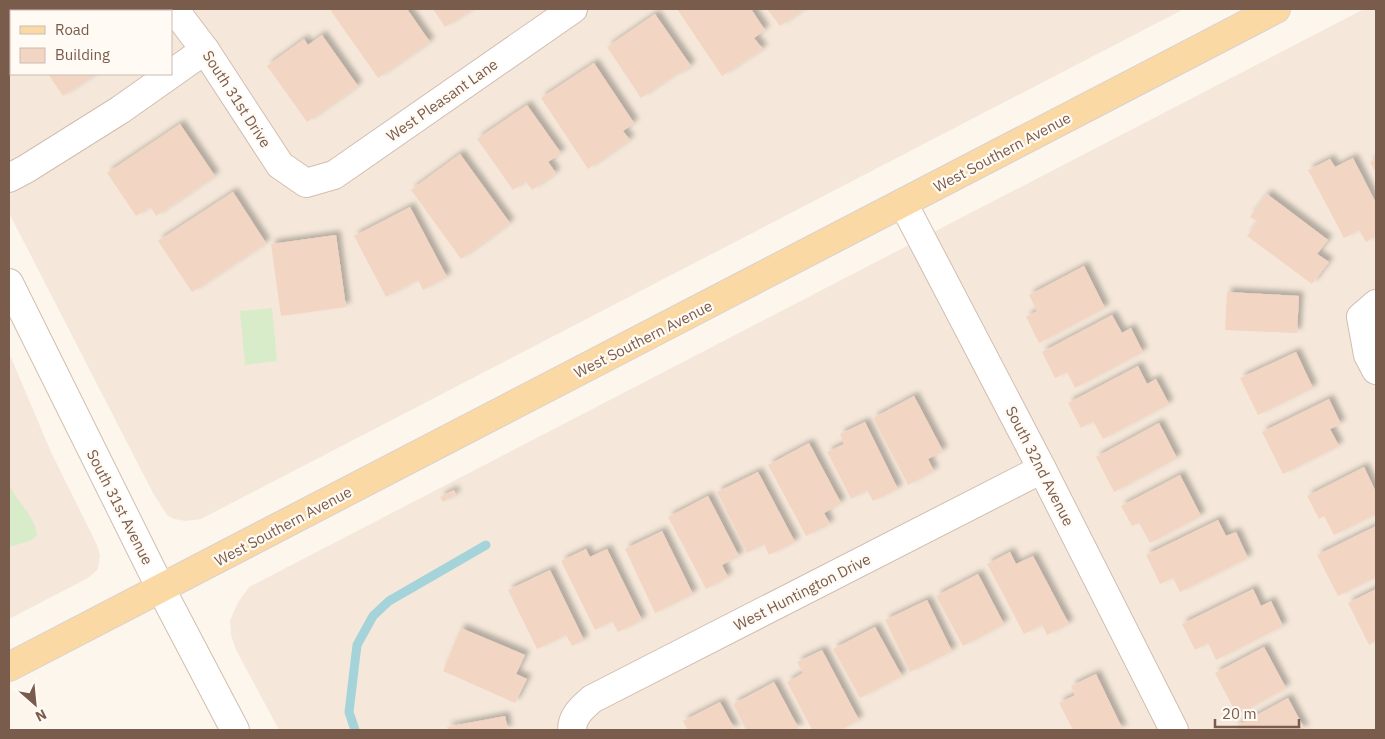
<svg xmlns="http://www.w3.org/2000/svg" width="1385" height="739" font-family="'IBM Plex Sans',sans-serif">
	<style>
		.residential { fill: #f5e8da; fill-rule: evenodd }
		.green { fill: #d8ecc9 }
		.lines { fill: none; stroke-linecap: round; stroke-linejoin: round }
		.stream { stroke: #a5d3da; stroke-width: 9 }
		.building { fill: #f3d5c3; filter: url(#shadow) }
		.minor-casing { stroke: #d1beb0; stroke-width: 30 }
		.major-casing { stroke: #dad1cd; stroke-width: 30 }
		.minor { stroke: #fff; stroke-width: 28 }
		.major { stroke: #fbd9a5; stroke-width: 28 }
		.labels { text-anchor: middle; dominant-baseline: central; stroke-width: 4.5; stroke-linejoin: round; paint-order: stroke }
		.street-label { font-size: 15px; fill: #7a5c4d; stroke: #fffaf3 }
	</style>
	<defs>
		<filter id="shadow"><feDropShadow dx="4.5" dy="-4.5" stdDeviation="2.5" flood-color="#0004"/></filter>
	</defs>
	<rect width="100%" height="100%" fill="#fdf6ec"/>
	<g class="residential">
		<path d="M9,9H1184L201,519L186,521L174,519L167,515L153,493L9,213ZM11,11H171V74H11Z"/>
		<path d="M1364,9H1376V730H279L236,650L231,635L230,621L237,604L249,587Z"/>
		<path d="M9,353L51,452L97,545L100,556L98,569L88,578L9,619Z"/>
	</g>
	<g class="green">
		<path d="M272,308L277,361L245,365L240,311Z"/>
		<path d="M9,484C16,502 35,515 37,535L30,541L9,547Z"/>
	</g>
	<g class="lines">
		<path class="stream" d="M355,730L349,712L357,645L373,616L389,601L486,545"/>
	</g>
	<g class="building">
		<path d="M9,9H26L20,11H11L10,17Z"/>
		<path d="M78,9H91L93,11H75Z"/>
		<path d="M334,9H407L430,42L378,78L331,11Z"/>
		<path d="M433,9H473L445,27Z"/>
		<path d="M677,9H751L765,30L754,38L763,49L722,76Z"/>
		<path d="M767,9H804L780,26Z"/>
		<path d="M655,14L691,66L678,75L676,74L641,98L607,47Z"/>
		<path d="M322,35L358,86L307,122L267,66L304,39L308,45Z"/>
		<path d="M594,63L634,123L623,131L630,140L588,169L541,98Z"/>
		<path d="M48,74H96L63,96Z"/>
		<path d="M527,105L561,153L548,162L556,173L532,190L525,181L513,190L477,139Z"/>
		<path d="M180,124L215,176L156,216L150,207L136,216L107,173Z"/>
		<path d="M460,154L510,223L461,259L411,190Z"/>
		<path d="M1353,158L1376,203V236L1366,242L1359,230L1344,238L1308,170L1330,159L1335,167Z"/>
		<path d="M1376,159V174L1370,162Z"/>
		<path d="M233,192L266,243L192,292L158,241Z"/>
		<path d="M1267,194L1328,240L1317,254L1329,262L1312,284L1247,236L1258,222L1250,217Z"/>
		<path d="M410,207L447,277L423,290L418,280L386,297L354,236Z"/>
		<path d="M336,235L346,307L281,316L271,244Z"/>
		<path d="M1084,266L1105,308L1039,343L1026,317L1037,311L1029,295Z"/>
		<path d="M1227,292L1299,296L1297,333L1225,330Z"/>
		<path d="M1112,315L1122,333L1131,328L1143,352L1075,388L1067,372L1055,378L1042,352Z"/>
		<path d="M1296,352L1313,388L1258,415L1240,378Z"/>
		<path d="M1138,366L1147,384L1156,379L1169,404L1103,439L1093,421L1081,428L1068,403Z"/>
		<path d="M914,396L943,451L928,459L934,471L908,485L873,418Z"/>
		<path d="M1329,399L1341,424L1330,429L1339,446L1283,474L1262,432Z"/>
		<path d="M865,422L898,489L873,501L867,490L851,499L827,452L844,444L840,434Z"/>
		<path d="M1159,423L1177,458L1114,492L1096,457Z"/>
		<path d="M809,443L841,503L824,513L830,524L806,536L768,465Z"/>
		<path d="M1364,467L1376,492V514L1334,535L1324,516L1319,519L1307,496Z"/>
		<path d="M758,472L795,542L769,555L764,544L747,553L717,492Z"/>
		<path d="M1180,475L1201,516L1150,543L1139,523L1132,526L1121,506Z"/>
		<path d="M454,490L456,495L443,502L440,497Z"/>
		<path d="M708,496L739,556L722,565L728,577L706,589L668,517Z"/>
		<path d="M1218,520L1226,536L1236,532L1248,558L1180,592L1173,578L1160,584L1146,555Z"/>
		<path d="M1376,526V577L1338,596L1317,555Z"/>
		<path d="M662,531L693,594L655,613L625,549Z"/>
		<path d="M586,549L590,557L607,549L642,620L618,632L612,621L595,630L561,561Z"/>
		<path d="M1010,552L1016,564L1033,556L1069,624L1047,635L1042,625L1024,634L987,564Z"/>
		<path d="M550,570L584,640L572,646L566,635L537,649L508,590Z"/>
		<path d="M978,574L1004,624L963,646L936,596Z"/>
		<path d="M1253,589L1261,606L1271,601L1283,626L1216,660L1208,643L1195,650L1182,624Z"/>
		<path d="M1376,589V641L1369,645L1348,603Z"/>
		<path d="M927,600L952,651L910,672L885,620Z"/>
		<path d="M875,627L902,676L860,698L833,649Z"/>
		<path d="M461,628L525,655L516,674L527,679L515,703L443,671Z"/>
		<path d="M1264,647L1286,688L1237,715L1215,673Z"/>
		<path d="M822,650L859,720L840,730H812L787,682L803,673L797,662Z"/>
		<path d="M1096,674L1123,730H1073L1059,703L1075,695L1071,686Z"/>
		<path d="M774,682L799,729L746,730L733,704Z"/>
		<path d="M1288,698L1305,730H1237L1235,727Z"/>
		<path d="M720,702L735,730H688L683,721Z"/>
		<path d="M505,716L508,730H448L447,727Z"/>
	</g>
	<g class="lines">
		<g class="minor-casing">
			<g id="minor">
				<path d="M174,9L205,50L280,165L306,183L334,175L573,9"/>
				<path d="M9,178L26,169L120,110L205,50"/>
				<path d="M903,203L1042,469L1174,730"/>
				<path d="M9,283L161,589L235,730"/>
				<path d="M1376,304L1361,317L1368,355L1376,370"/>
				<path d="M572,730C572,716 582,708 592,699L1042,469"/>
			</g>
		</g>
		<g class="major-casing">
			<path id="major" d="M9,667L1276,9"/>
		</g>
		<use href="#minor" class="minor"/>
		<use href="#major" class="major"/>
	</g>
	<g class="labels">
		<g class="street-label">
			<text transform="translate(237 99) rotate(57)">South 31st Drive</text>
			<text transform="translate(442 100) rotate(-35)">West Pleasant Lane</text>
			<text transform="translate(1002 152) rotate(-28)">West Southern Avenue</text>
			<text transform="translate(643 339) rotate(-27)">West Southern Avenue</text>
			<text transform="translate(1040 466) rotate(63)">South 32nd Avenue</text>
			<text transform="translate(120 507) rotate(63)">South 31st Avenue</text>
			<text transform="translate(283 526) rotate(-28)">West Southern Avenue</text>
			<text transform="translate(802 592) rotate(-27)">West Huntington Drive</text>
		</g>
	</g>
	<rect width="1385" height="739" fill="none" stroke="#7a5c4d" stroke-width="20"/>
	<rect x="10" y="10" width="162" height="65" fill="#fffaf3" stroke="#cabbb1"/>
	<rect x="20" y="26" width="25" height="8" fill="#fbd9a5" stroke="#cabbb1"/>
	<text x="55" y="35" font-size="15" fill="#7a5c4d">Road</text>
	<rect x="20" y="48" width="25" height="15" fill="#f3d5c3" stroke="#cabbb1"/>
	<text x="55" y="60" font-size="15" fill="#7a5c4d">Building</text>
	<g transform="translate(35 704) rotate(153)" stroke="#fffaf3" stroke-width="4" paint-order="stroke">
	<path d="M0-4L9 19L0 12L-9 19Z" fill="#7a5c4d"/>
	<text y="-8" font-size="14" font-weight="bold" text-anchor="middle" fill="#7a5c4d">N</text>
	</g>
	<path d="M1215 719v8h84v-8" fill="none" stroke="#7a5c4d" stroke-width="2.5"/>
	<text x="1222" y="719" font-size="15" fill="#7a5c4d" stroke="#fffaf3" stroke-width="4" paint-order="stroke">20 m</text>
</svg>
